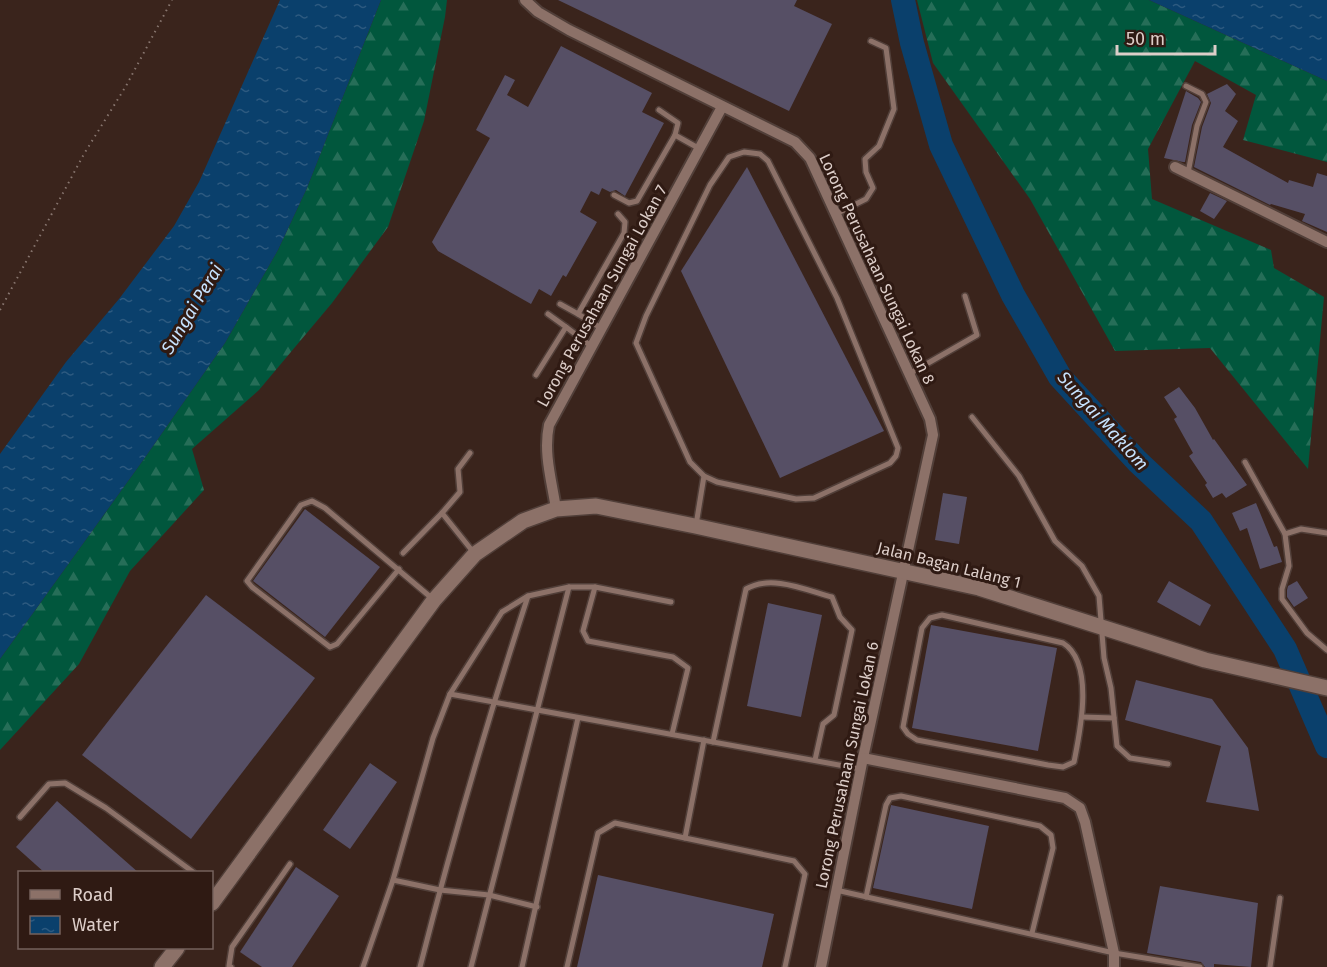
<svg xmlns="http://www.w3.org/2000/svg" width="1327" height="967" font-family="'Fira Sans',sans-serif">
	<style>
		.forest { fill: url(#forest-firs) }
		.water { fill: url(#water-ripples) }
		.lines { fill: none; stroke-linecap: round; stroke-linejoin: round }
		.river { stroke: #0a406c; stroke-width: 24 }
		.building { fill: #564f65 }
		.service-casing { stroke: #513f39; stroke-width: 8 }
		.minor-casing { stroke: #513f39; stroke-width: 14 }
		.secondary-casing { stroke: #513f39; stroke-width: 18 }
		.path { stroke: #88766f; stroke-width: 2; stroke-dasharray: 1.5 4.5; stroke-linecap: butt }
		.service { stroke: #8c7168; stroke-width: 5 }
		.minor { stroke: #8c7168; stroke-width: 10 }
		.secondary { stroke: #8c7168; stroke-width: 15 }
		.labels { text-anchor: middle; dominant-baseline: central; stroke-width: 6; stroke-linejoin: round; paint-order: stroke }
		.street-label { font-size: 16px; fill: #ddcec9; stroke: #2f1a13 }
		.water-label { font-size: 18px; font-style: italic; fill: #c6e2fe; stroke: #2f1a13 }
	</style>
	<defs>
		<pattern id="forest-firs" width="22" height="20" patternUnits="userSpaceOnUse" patternTransform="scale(1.5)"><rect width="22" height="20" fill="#01573d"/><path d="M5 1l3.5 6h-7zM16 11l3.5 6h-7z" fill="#266e58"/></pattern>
		<pattern id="water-ripples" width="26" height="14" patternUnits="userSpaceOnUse" patternTransform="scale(1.5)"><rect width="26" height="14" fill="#0a406c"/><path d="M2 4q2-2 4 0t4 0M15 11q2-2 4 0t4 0" fill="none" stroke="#2d5a80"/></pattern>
	</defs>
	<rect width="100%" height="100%" fill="#3a241c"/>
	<g class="forest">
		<path d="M381,0H447L445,17L424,121L388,227L332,303L259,390L192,449L204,490L130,571L79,664L0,750V659L144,459L225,343L278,250L307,188Z"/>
		<path d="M917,0H1149L1327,81V162L1243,140L1256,95L1195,61L1148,149L1152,199L1271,250L1274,268L1324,297L1308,469L1210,348L1115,351L1030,199L933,63Z"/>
	</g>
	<g class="water">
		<path d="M280,0H381L307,188L278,250L225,343L144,459L0,659V454L66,362L119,299L174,226L199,182Z"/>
		<path d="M1149,0H1327V81Z"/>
	</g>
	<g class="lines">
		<path class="river" d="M903,0L912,43L941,145L1013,295L1060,377L1137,461L1201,521L1285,649L1327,746"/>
	</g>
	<g class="building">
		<path d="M558,0H797L794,6L832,24L789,111Z"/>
		<path d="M561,46L652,93L642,112L664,123L625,196L616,190L610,192L602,188L599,195L591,191L580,212L597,222L566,277L563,275L551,296L539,289L531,304L438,251L432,242L490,138L476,130L505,75L515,80L507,95L528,107Z"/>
		<path d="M1227,84L1236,94L1225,111L1238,121L1223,147L1288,183L1289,180L1313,187L1317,173L1327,176V232L1302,221L1305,214L1271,204L1270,205L1194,167L1202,127L1211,103L1207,94Z"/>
		<path d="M1186,91L1198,98L1201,102L1192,125L1185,162H1183L1164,158Z"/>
		<path d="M747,167L884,431L780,478L681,271Z"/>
		<path d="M1210,193L1227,201L1214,219L1200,211Z"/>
		<path d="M1179,387L1195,408L1213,440L1214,439L1247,485L1226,498L1222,493L1213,498L1205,485L1207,483L1189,456L1193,453L1174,419L1177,417L1164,397Z"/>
		<path d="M943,493L967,497L959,544L935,540Z"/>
		<path d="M1256,503L1274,547L1277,546L1282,562L1260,569L1247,528L1240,531L1232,513Z"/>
		<path d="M305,509L380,567L325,637L253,581Z"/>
		<path d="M1169,581L1211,605L1200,626L1157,602Z"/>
		<path d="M1297,581L1308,598L1294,607L1287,597V590L1288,586Z"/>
		<path d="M206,595L315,678L191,839L82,755Z"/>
		<path d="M768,603L822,615L801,717L747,706Z"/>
		<path d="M931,625L1057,648L1038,751L912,728Z"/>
		<path d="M1136,680L1212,699L1248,748L1259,811L1206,802L1221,746L1125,720Z"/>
		<path d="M370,763L397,782L350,849L323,830Z"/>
		<path d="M57,801L139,873H45L16,847Z"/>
		<path d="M891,805L989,826L972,909L873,888Z"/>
		<path d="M296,867L339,896L292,967H262L240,952Z"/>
		<path d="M598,875L774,914L762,967H577Z"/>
		<path d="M1160,886L1258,903L1251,967L1214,964V967H1205L1201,962L1147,953Z"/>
	</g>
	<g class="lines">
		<g class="service-casing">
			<g id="service">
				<path d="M1186,86L1202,94L1206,102L1197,126L1188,173"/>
				<path d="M659,110L678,123L675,135"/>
				<path d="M744,152L760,154L768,161L837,298L898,448L896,456L890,463L814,498L796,499L717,482L704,476L690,462L636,343L646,316L710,185L729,157Z"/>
				<path d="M614,195L629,203L637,201L675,135L700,149"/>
				<path d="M836,214L866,199L873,188L866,172L865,159L879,146L894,109L886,48L871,41"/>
				<path d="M560,304L578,314"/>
				<path d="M548,314L566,327"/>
				<path d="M601,328L578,314L624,233L625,222L618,214"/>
				<path d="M909,374L977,335L965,296"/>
				<path d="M536,375L566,327L591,346"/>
				<path d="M972,417L1019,476L1055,541L1082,566L1099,596L1104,658L1111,688L1117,746L1130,758L1168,764"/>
				<path d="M470,453L458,469L460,492L442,513L474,553"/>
				<path d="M1245,462L1285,534L1289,566L1282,589V599L1307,633L1327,650"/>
				<path d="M696,525L704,476"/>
				<path d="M1285,534L1301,529L1327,533"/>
				<path d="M403,553L442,513"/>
				<path d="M399,569L337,644L330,647L252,587L247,581L301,505L312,501L325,508L434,600"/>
				<path d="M671,602L595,587L583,631L588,641L673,657L688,668L672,734"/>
				<path d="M942,615L1063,643C1095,663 1080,732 1074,762L1063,767L1048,765L917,740L908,734L903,727L922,628L930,618Z"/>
				<path d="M450,694L861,769"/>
				<path d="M1082,717L1114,718"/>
				<path d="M713,742L746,589C771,574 806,590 832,597L840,617L852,630L834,715L823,724L815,760"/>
				<path d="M20,817L49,784L65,783L106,808L193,872"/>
				<path d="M685,838L794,861L805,874L785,967"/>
				<path d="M393,880L440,890L489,895L537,907"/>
				<path d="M836,890L1114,953L1200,967"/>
				<path d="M866,897L886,805L890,798L901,796L1040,826L1051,835L1053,848L1032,933"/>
				<path d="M231,967L229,966L232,947L290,864"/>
				<path d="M363,967L393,880L433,738L450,694L502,612L528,596L569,587H595"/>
				<path d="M420,967C452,842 488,718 528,596"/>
				<path d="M471,967L569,587"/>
				<path d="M522,967L578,718"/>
				<path d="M567,967L598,833L615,823L685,838L704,740"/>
				<path d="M1270,967L1280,898"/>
			</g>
		</g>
		<g class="minor-casing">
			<g id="minor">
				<path d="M525,0L538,12L569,30L795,142L810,158L930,419L933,435L863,758L821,967"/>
				<path d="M1175,167L1327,242"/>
				<path d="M556,509C552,482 543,453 549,425L722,107"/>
				<path d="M863,758L1065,798L1080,808L1085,822L1114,953V967"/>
			</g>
		</g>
		<g class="secondary-casing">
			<g id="secondary">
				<path d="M212,903L434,600L475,554L523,521L556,509L596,506L695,526L979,588L1205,660L1327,688"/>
				<path d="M162,967L177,948"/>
			</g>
		</g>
		<path class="path" d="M0,310L84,154L126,86L172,0"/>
		<use href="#service" class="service"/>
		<use href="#minor" class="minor"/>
		<use href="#secondary" class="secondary"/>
	</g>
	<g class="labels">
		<g class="street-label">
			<text transform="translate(877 269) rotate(65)">Lorong Perusahaan Sungai Lokan 8</text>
			<text transform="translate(602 296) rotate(-61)">Lorong Perusahaan Sungai Lokan 7</text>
			<text transform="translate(949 565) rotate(14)">Jalan Bagan Lalang 1</text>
			<text transform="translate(847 765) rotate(-78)">Lorong Perusahaan Sungai Lokan 6</text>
		</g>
		<g class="water-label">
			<text transform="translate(192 309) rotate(-59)">Sungai Perai</text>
			<text transform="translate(1103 421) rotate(48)">Sungai Maklom</text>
		</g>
	</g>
	<rect x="18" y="871" width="195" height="78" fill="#2f1a13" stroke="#75625c" stroke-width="1.5"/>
	<rect x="30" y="890" width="30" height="9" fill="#8c7168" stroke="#75625c" stroke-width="1.5"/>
	<text x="72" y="901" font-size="18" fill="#ddcec9">Road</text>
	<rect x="30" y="916" width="30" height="18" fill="url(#water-ripples)" stroke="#75625c" stroke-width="1.5"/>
	<text x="72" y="931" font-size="18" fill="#ddcec9">Water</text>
	<path d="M1117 45v9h98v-9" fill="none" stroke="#ddcec9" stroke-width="3"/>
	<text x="1126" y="45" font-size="18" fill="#ddcec9" stroke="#2f1a13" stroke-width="4.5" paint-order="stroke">50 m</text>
</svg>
